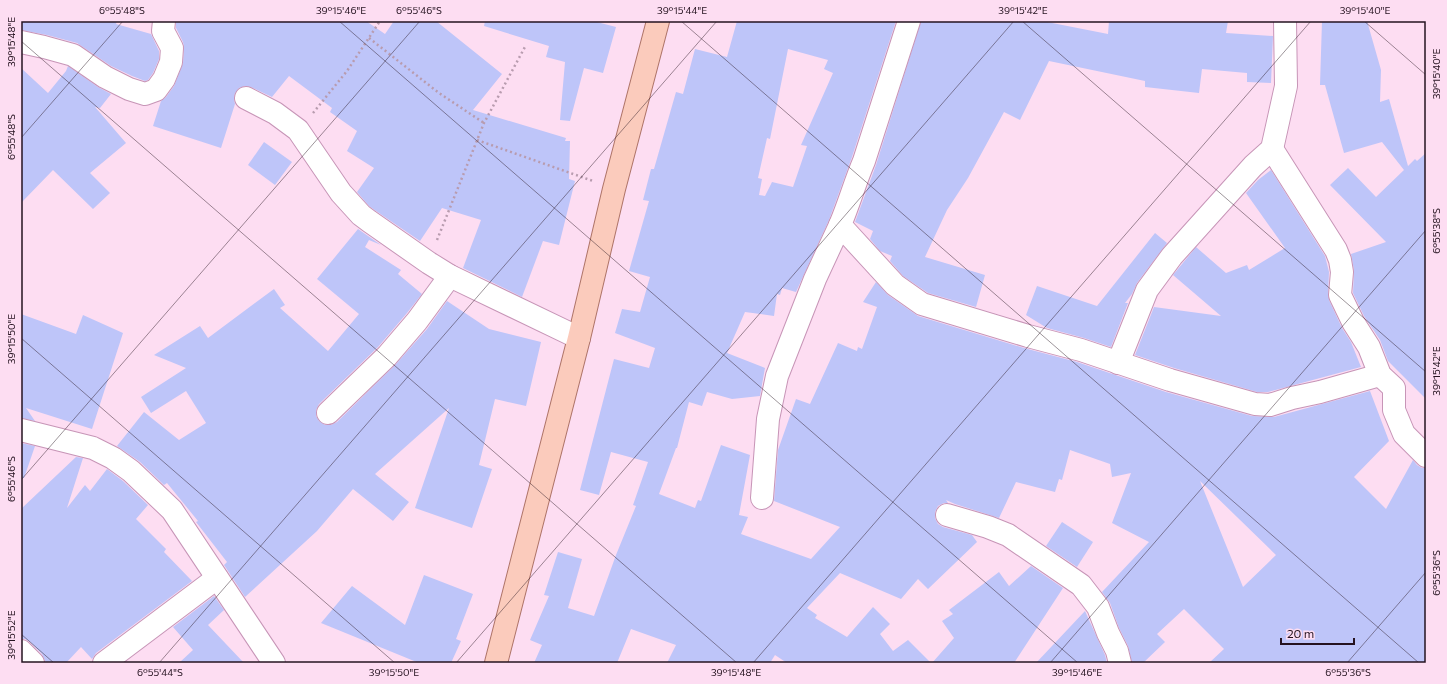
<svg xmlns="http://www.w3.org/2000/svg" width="1447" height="684" font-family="Commissioner,sans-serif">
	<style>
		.building { fill: #bec5f9; fill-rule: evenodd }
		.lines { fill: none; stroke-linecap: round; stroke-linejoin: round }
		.minor-casing { stroke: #c795b7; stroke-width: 24 }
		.major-casing { stroke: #ae7468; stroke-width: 24 }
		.path { stroke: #b89caf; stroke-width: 2.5; stroke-dasharray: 2 3; stroke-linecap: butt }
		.minor { stroke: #fff; stroke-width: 22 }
		.major { stroke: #fbcbbc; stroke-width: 22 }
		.ticks { fill: none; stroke: #251320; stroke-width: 1; stroke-opacity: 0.45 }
		.neatline { fill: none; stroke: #251320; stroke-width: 1.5 }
		.ticks-label { font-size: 10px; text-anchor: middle; fill: #251320 }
	</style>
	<rect width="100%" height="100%" fill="#fdddf2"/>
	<g class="building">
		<path d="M21,21H117L116,24L151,34L159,51V59L153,73L148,80L145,81L132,76L111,66L77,43L47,35L21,30Z"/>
		<path d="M176,21H366L385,34L394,21H436L502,74L473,110L566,138L565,141H570L569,179L575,181L559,245L543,241L522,297L463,268L481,220L442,208L420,241L376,211L369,206L357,192L374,168L347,151L357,131L330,112L332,108L289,76L272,97L251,87L245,86L239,88L235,93L234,99L235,104L221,148L153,126L161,101L166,97L174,86L183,63L184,48L183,42L176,28Z"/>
		<path d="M485,21H593L616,27L603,73L584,68L570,121L560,120L565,62L546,57L549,46L484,26Z"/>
		<path d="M737,21H896L852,157L829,220L796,292L782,288L780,295L777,294L774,316L745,312L727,353L765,368L760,396L732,399L707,392L702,406L689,402L677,448H676L659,494L695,508L698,500L701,501L721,445L750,455L739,515L748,517L741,534L811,559L840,527L774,501L778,450L796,399L810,404L838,343L857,351L858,347L862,349L877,307L863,302L876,282L888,295L918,316L1024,348L1077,362L1166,392L1252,416L1274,417L1370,391L1389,441L1354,477L1386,509L1413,460L1417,465L1422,468H1426V663H1209L1224,649L1184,609L1157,634L1165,642L1143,663H1132L1128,646L1119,628L1110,603L1102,592L1149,542L1112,523L1131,473L1112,477L1110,464L1070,450L1062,480L1059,479L1055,492L1016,482L999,518L955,504L946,500L948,503H944L938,506L935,512V518L938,524L943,527L972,535L977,542L928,589L918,579L901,599L840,573L807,608L817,615L815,618L847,637L873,607L890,624L880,634L893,651L908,640L931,663H787L775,655L770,663H667L676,645L631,629L617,663H534L542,645L530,640L549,596L544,595L558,552L582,559L568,608L594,616L616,555L636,506L633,505L648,462L611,452L599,495L580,490L614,359L649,368L655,348L615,333L622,309L640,312L650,277L629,271L649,201L643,200L651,169H654L676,92L683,94L695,49L727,57ZM788,49L828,60L824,69L833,73L801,145L807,146L793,187L772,182L765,196L759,195L762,179L758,178L767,138L770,139ZM1200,481L1276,555L1243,587Z"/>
		<path d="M921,21H1042L1108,34L1109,21H1228L1226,33L1273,36L1271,83L1247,82V73L1202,69L1199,93L1145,87V81L1049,61L1020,120L1004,112L968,178L947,210L925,257L985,275L976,307L928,293L903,276L890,261L892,256L880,251L870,239L873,231L855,222L876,165Z"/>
		<path d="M1322,21H1367L1381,70L1380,102L1389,99L1408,166L1415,159L1417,161L1426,153V399L1388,361L1380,340L1364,316L1353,293L1354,270L1351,254L1386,242L1330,185L1348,168L1376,197L1404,170L1382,142L1344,153L1325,85H1320Z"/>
		<path d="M68,66L98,87L111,94L100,108L95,107L126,143L90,173L110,193L93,209L53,170L21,203V68L48,93L66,71Z"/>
		<path d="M264,142L292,162L275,185L248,165Z"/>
		<path d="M1271,170L1325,256L1329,272L1328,294L1329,300L1342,328L1351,342L1361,367L1268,392H1257L1174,368L1135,355L1154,307L1221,316L1173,275L1196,247L1226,273L1247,265L1249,270L1285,248L1246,193L1258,180Z"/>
		<path d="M358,229L381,245L369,240L365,247L401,270L398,274L422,294L407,313L378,347L319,404L316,410V416L319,421L325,425H331L337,422L396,364L427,329L447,301L489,329L541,342L526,406L495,399L479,465L492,469L472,528L415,508L449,408L375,474L409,502L393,521L353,489L317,531L245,597L224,565L227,562L196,522L198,521L167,483L164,485L140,462L117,446L144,412L179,440L206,423L186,391L151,413L141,397L186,368L154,355L200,326L208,338L274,289L285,305L280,308L328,351L359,314L317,279Z"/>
		<path d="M1155,233L1167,243L1137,283L1132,294L1125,303H1128L1111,347L1084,338L1047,328L1026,315L1037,286L1097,306Z"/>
		<path d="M21,314L76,334L83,315L123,333L92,429L26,408L35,421L21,418Z"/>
		<path d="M21,443L35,446L24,478H21Z"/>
		<path d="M76,457L83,458L67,508L85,485L90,491L107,469L123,481L148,505L136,519L166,549L164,552L192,581L96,653L92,659L81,647L66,663H46L42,654L30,642L25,639H21V509Z"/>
		<path d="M1062,522L1093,542L1077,567L1046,546Z"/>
		<path d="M1031,566L1063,588L1014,663H932L954,638L942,621L953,614L949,610L999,572L1009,586Z"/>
		<path d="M424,575L473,594L456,639L461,641L451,663H419L321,623L352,586L405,625Z"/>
		<path d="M214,596L224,610L208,625L244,663H179L193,650L173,627Z"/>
		<path d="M1085,611L1105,655L1107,663H1036Z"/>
	</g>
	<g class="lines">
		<g class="minor-casing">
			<g id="minor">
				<path d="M909,21L864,161C855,182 849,204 840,225L895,285L922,304L1028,336L1081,350L1170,380L1255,404L1270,405L1292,398L1320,392L1380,375"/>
				<path d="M21,42L44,47L73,55L105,77L129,89L145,94L156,90L164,79L171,62L172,48L163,31L164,21"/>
				<path d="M246,98L275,113L298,130L341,193L361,215L369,221L429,263L450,276L579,338"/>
				<path d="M1272,149L1336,250L1340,260L1342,272L1340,295L1353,322L1369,347L1380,375L1394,388V410L1404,434L1426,456"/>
				<path d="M1118,363L1147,290L1172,256L1253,166L1272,149L1286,86L1285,21"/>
				<path d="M328,413L387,356L417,321L450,276"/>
				<path d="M21,430L93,448L113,458L131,471L172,510L274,663"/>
				<path d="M762,498L768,419L777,376L815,279L840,225"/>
				<path d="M947,515L988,527L1008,535L1081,585L1098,607L1108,633L1117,651L1120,663"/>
				<path d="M21,651L33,663"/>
				<path d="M104,663L217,578"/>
			</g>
		</g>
		<g class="major-casing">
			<path id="major" d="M496,663L579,338L614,189L658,21"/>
		</g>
		<g class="path">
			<path d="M369,38L439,93L484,123"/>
			<path d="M313,113L347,71L380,21"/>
			<path d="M477,140L593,181"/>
			<path d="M437,240L484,123L526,45"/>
		</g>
		<use href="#minor" class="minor"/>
		<use href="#major" class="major"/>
	</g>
	<path class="ticks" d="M339,21L1078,663M681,21L1419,663M1022,21L1426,372M1364,21L1426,75M21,41L737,663M21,138L123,21M21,338L395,663M21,480L420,21M21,634L54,663M159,663L717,21M456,663L1014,21M753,663L1311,21M1050,663L1426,230M1347,663L1426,572"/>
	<rect width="1447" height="684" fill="none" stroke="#fdddf2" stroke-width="44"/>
	<path d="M1281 638v6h73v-6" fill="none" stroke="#251320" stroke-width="2"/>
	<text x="1287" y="638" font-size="12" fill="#251320" stroke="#fdddf2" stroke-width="3" paint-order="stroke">20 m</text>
	<rect x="22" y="22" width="1403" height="640" class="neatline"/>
	<g class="ticks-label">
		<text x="122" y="14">6°55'48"S</text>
		<text x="341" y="14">39°15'46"E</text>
		<text x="419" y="14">6°55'46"S</text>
		<text x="682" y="14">39°15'44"E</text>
		<text x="1023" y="14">39°15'42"E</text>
		<text x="1365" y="14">39°15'40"E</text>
		<text transform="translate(11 42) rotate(-90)" y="4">39°15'48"E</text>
		<text transform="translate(1436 74) rotate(-90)" y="4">39°15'40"E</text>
		<text transform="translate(11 137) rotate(-90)" y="4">6°55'48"S</text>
		<text transform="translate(1436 231) rotate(-90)" y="4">6°55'38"S</text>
		<text transform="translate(11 339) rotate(-90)" y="4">39°15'50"E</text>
		<text transform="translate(1436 371) rotate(-90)" y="4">39°15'42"E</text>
		<text transform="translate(11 479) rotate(-90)" y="4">6°55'46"S</text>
		<text transform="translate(1436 573) rotate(-90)" y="4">6°55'36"S</text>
		<text transform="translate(11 635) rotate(-90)" y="4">39°15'52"E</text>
		<text x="160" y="676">6°55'44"S</text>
		<text x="394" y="676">39°15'50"E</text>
		<text x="736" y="676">39°15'48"E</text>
		<text x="1077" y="676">39°15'46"E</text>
		<text x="1348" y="676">6°55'36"S</text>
	</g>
</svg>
